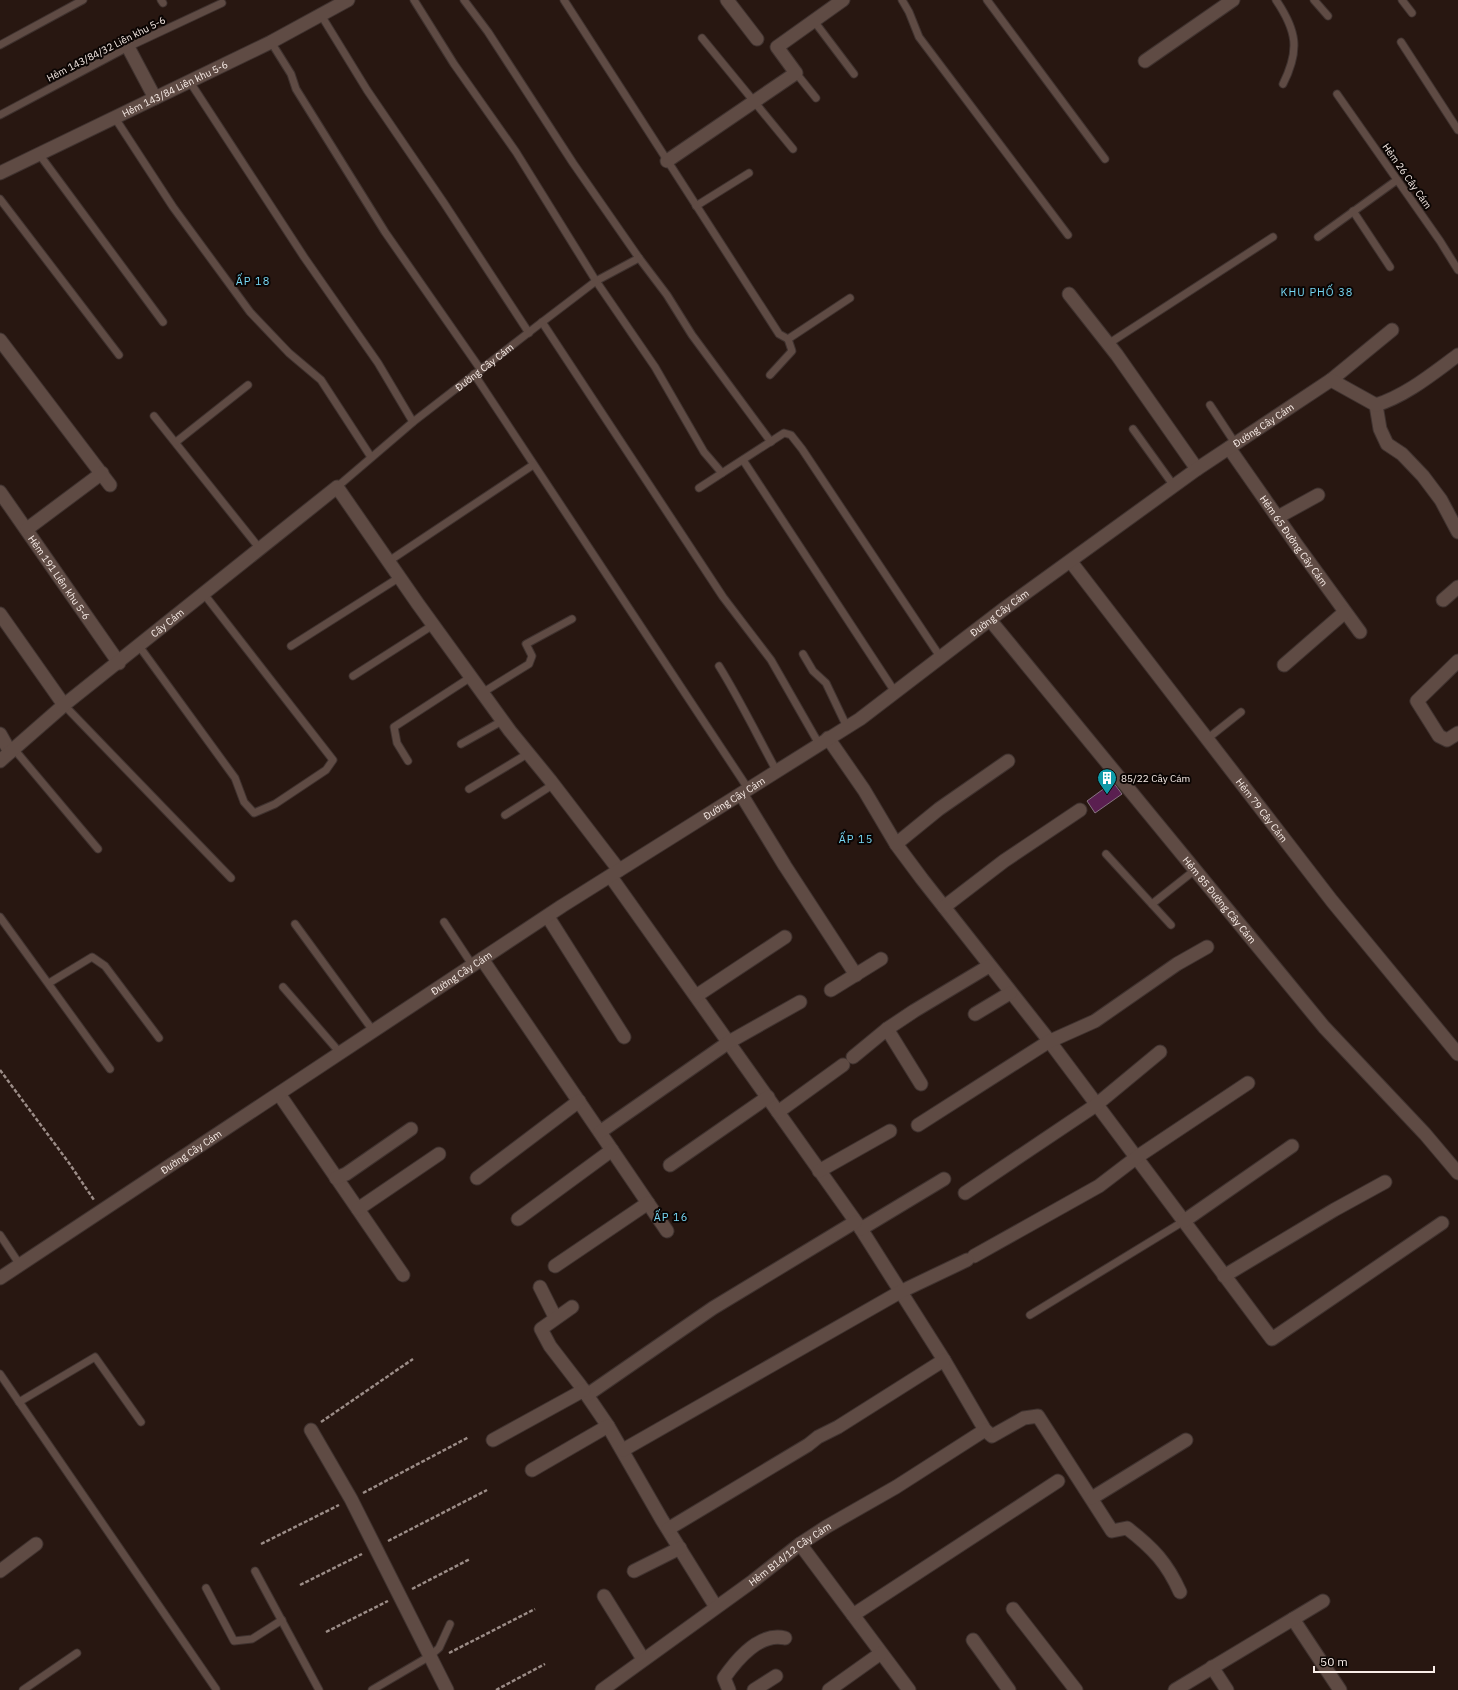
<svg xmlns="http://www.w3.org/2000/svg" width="1458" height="1690" font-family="'IBM Plex Sans',sans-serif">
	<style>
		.building { fill: #5a1f50; stroke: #877582 }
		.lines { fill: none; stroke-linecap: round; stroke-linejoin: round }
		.service-casing { stroke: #3f322f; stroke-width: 9 }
		.minor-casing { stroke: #3f322f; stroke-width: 15 }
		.path { stroke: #9b8c87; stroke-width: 2.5; stroke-dasharray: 4 2; stroke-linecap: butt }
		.service { stroke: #5f4b44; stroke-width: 7 }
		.minor { stroke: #5f4b44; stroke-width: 13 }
		.labels { text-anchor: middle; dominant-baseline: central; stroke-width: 4; stroke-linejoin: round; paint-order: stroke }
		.street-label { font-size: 10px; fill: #f9ede8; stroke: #0b0503 }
		.poi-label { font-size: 10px; fill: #f9ede8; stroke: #0b0503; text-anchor: start }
		.neighbourhood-label { font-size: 11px; letter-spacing: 1px; fill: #77d8f5; stroke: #0b0503 }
	</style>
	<rect width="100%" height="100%" fill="#281711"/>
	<path class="building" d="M1113,782L1122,794L1095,813L1087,801Z"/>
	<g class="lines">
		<g class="service-casing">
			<g id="service">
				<path d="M161,0L163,3"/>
				<path d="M414,0L454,64L516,152L596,281L655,367L704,452L722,473"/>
				<path d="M464,0L488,32L573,163L639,258L667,295L692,335L771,442"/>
				<path d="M564,0L779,334L788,339L850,298"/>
				<path d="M902,0L909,12L919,37L1068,235"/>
				<path d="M987,0L1105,159"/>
				<path d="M1276,0C1297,31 1300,50 1283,84"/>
				<path d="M1314,0L1328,16"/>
				<path d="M1402,0L1412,13"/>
				<path d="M321,15L367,90L444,203L529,333"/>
				<path d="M814,21L854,74"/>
				<path d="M702,38L793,149"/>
				<path d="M271,42L291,74L296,89L385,232L481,370"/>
				<path d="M1401,42L1458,130"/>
				<path d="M0,45L83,0"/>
				<path d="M796,73L816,98"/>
				<path d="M190,82L304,257L378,363L413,422"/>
				<path d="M1337,94L1440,241L1458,270"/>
				<path d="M0,115L128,47L222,3"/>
				<path d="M115,118L173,207L250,312L289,353L321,380L371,457"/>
				<path d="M39,154L163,322"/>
				<path d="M0,199L119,355"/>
				<path d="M696,206L749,173"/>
				<path d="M1353,211L1390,267"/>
				<path d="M1318,237L1397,180"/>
				<path d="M542,322L723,597L771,660L819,744"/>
				<path d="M1108,344L1273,237"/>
				<path d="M474,374L749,790"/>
				<path d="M770,375L792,351L788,339"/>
				<path d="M1210,405L1235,443"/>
				<path d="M154,416L260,549"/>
				<path d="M1133,429L1174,486"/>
				<path d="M176,442L248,385"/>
				<path d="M743,460L895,692"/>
				<path id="s1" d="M337,487L413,422L537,326L596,281L639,258"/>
				<path d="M699,488L784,433L791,435L802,449L941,658"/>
				<path d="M389,561L533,465"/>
				<path d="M139,646L235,778L244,802L254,813L275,804L326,770L333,760L204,594"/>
				<path d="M291,646L400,577"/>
				<path d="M803,654L813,671L826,683L847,727"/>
				<path d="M719,666C740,700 757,735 776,770"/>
				<path d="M353,676L433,625"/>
				<path d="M482,693L529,664L532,656L526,644L572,619"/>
				<path d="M64,705L231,878"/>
				<path d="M1207,739L1241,712"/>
				<path d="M461,744L502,721"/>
				<path d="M14,749L98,849"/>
				<path d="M408,761L397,743L394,727L471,677"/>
				<path d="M469,789L529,753"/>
				<path d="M505,815L554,784"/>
				<path d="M1106,854L1171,925"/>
				<path d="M1152,904L1195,870"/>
				<path d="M0,917L110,1069"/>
				<path d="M444,922L473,966"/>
				<path d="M295,924L374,1032"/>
				<path d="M49,983L92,957L105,966L159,1038"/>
				<path d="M283,987L341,1054"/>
				<path d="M0,1235L20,1265"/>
				<path d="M1030,1315L1184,1221"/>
				<path d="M0,1374L216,1689"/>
				<path d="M19,1402L95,1357L141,1422"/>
				<path d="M255,1571L319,1690"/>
				<path d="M206,1588L234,1641L252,1639L282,1620"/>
				<path d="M23,1690L77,1653"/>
				<path d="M372,1690L430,1656L439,1648L450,1624"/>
			</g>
		</g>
		<g class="minor-casing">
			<g id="minor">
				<path d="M727,0L757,39"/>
				<path d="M128,47L155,98"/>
				<path d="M1145,61L1233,0"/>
				<path d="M667,161L796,73L777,47L843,0"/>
				<path id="s2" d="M0,173L271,42L348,0"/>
				<path d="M1069,294L1117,355L1197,469"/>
				<path d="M0,340L110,485"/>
				<path d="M1331,380L1392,330"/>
				<path d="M1376,405L1380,429L1387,444L1402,454L1423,476L1441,500L1458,532"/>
				<path id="s3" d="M1229,448L1296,544L1360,632"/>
				<path id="s4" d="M0,492L119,663"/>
				<path d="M1278,517L1318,495"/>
				<path d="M27,529L102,473"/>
				<path id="s5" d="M1071,562L1332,901L1458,1054"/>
				<path d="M1443,600L1458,587"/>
				<path d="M0,614L64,705"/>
				<path id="s6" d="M990,620L1324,1027L1425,1134L1458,1173"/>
				<path d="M1458,661L1417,701L1439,736L1447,740L1458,733"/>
				<path d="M1284,665L1345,612"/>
				<path d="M0,734L10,752"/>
				<path d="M828,738L864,790L896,844L922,879L1044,1034L1272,1339L1442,1223"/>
				<path id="s7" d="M0,761L64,705L337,487L418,604L510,731L550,780L619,870"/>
				<path d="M741,794L785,866L856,975"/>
				<path d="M896,844L939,809L1008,761"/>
				<path d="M611,877L861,1229L944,1360L985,1430L992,1436L1024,1418L1038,1416L1112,1531L1127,1528C1153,1548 1167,1563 1180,1592"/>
				<path d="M944,907L1004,861L1080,810"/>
				<path d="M548,917L624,1037"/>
				<path d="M482,959L667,1231"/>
				<path d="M831,990L881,959"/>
				<path d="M696,996L785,937"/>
				<path d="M975,1014L1010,993"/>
				<path d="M887,1029L921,1084"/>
				<path d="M853,1057L887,1029L914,1011L989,966"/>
				<path d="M279,1094L403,1275"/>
				<path d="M778,1112L843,1065"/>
				<path d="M918,1125L1048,1042L1095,1021L1177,964L1207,947"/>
				<path d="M600,1132L729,1042L800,1002"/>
				<path d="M670,1165L768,1097"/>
				<path d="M819,1171L890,1131"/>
				<path d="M336,1178L346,1174L411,1129"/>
				<path d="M477,1178L579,1101"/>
				<path d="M965,1193L1096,1105L1160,1052"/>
				<path d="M358,1209L439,1154"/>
				<path d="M518,1219L612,1150"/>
				<path d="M1184,1221L1292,1146"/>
				<path d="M861,1229L944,1179"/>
				<path d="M974,1256L1099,1186L1137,1157L1248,1083"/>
				<path d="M555,1266L648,1203"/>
				<path d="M1224,1276L1334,1210L1385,1182"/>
				<path id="s8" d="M0,1278L562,906L860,719L1005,608L1197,469L1331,380L1376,405C1407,395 1432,374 1458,355"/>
				<path d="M540,1287L555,1317"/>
				<path d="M572,1307L541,1329L550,1346L580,1385L608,1426L662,1520L716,1607"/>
				<path d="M587,1395L713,1308L855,1222"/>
				<path d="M311,1430L351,1499L447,1690"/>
				<path d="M493,1440L584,1390"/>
				<path d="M623,1450L900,1292L967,1260"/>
				<path d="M532,1470L608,1426"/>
				<path d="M1092,1498L1186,1440"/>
				<path d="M668,1529L808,1445L818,1437L838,1427L944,1360"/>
				<path d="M800,1544L909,1690"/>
				<path d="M0,1571L36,1544"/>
				<path d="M634,1571L680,1548"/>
				<path d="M604,1596L643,1659"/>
				<path d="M1013,1609L1076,1690"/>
				<path d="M853,1615L1058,1481"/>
				<path d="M1293,1619L1340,1690"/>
				<path d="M973,1640L1009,1690"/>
				<path d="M1212,1667L1227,1690"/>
				<path id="s9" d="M602,1690L753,1581L800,1544L826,1527L896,1487L985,1430"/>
				<path d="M729,1690L724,1678C737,1659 760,1632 785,1638"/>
				<path d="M754,1690L776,1676"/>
				<path d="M829,1690L881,1653"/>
				<path d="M1175,1690L1323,1601"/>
			</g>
		</g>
		<g class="path">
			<path d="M0,1070L69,1163L94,1200"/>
			<path d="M321,1422L413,1359"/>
			<path d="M363,1493L469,1437"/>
			<path d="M388,1541L487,1490"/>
			<path d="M261,1544L339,1505"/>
			<path d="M300,1585L362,1554"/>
			<path d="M412,1589L470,1559"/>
			<path d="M326,1632L388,1601"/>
			<path d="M449,1653L535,1609"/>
			<path d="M496,1690L545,1664"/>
		</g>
		<use href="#service" class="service"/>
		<use href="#minor" class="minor"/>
	</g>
	<defs>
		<g id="building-pin" transform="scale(1)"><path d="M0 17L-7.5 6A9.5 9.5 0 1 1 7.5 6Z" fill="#0f9aa8" stroke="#0b0503"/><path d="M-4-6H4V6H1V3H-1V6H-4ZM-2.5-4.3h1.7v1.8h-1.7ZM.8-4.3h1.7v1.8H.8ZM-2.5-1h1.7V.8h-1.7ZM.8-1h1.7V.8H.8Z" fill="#fff"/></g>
	</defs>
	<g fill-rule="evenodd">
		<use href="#building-pin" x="1107" y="778"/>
	</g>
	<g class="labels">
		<g class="street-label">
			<text transform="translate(106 49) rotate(-27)">Hẻm 143/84/32 Liên khu 5-6</text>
			<text stroke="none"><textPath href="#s2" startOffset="194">Hẻm 143/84 Liên khu 5-6</textPath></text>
			<text transform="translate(1407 176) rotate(55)">Hẻm 26 Cây Cám</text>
			<text stroke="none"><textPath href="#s1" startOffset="190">Đường Cây Cám</textPath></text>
			<text stroke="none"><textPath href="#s8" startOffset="1525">Đường Cây Cám</textPath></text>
			<text stroke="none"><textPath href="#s3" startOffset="113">Hẻm 65 Đường Cây Cám</textPath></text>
			<text stroke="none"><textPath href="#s4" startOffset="104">Hẻm 191 Liên khu 5-6</textPath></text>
			<text stroke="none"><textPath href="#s8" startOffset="1201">Đường Cây Cám</textPath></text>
			<text stroke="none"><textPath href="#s7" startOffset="217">Cây Cám</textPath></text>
			<text stroke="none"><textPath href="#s8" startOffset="877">Đường Cây Cám</textPath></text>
			<text stroke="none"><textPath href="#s5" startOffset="313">Hẻm 79 Cây Cám</textPath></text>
			<text stroke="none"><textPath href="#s6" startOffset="362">Hẻm 85 Đường Cây Cám</textPath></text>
			<text stroke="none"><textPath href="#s8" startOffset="553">Đường Cây Cám</textPath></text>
			<text stroke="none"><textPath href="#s8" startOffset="229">Đường Cây Cám</textPath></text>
			<text stroke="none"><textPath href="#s9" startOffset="232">Hẻm B14/12 Cây Cám</textPath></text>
		</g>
		<g class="poi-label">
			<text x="1121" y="778">85/22 Cây Cám</text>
		</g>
		<g class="neighbourhood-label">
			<text x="253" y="281">ẤP 18</text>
			<text x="1317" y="292">KHU PHỐ 38</text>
			<text x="856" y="839">ẤP 15</text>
			<text x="671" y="1217">ẤP 16</text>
		</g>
	</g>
	<path d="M1314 1666v6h120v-6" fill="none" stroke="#f9ede8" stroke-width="2"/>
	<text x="1320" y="1666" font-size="12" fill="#f9ede8" stroke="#0b0503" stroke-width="3" paint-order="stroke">50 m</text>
</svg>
